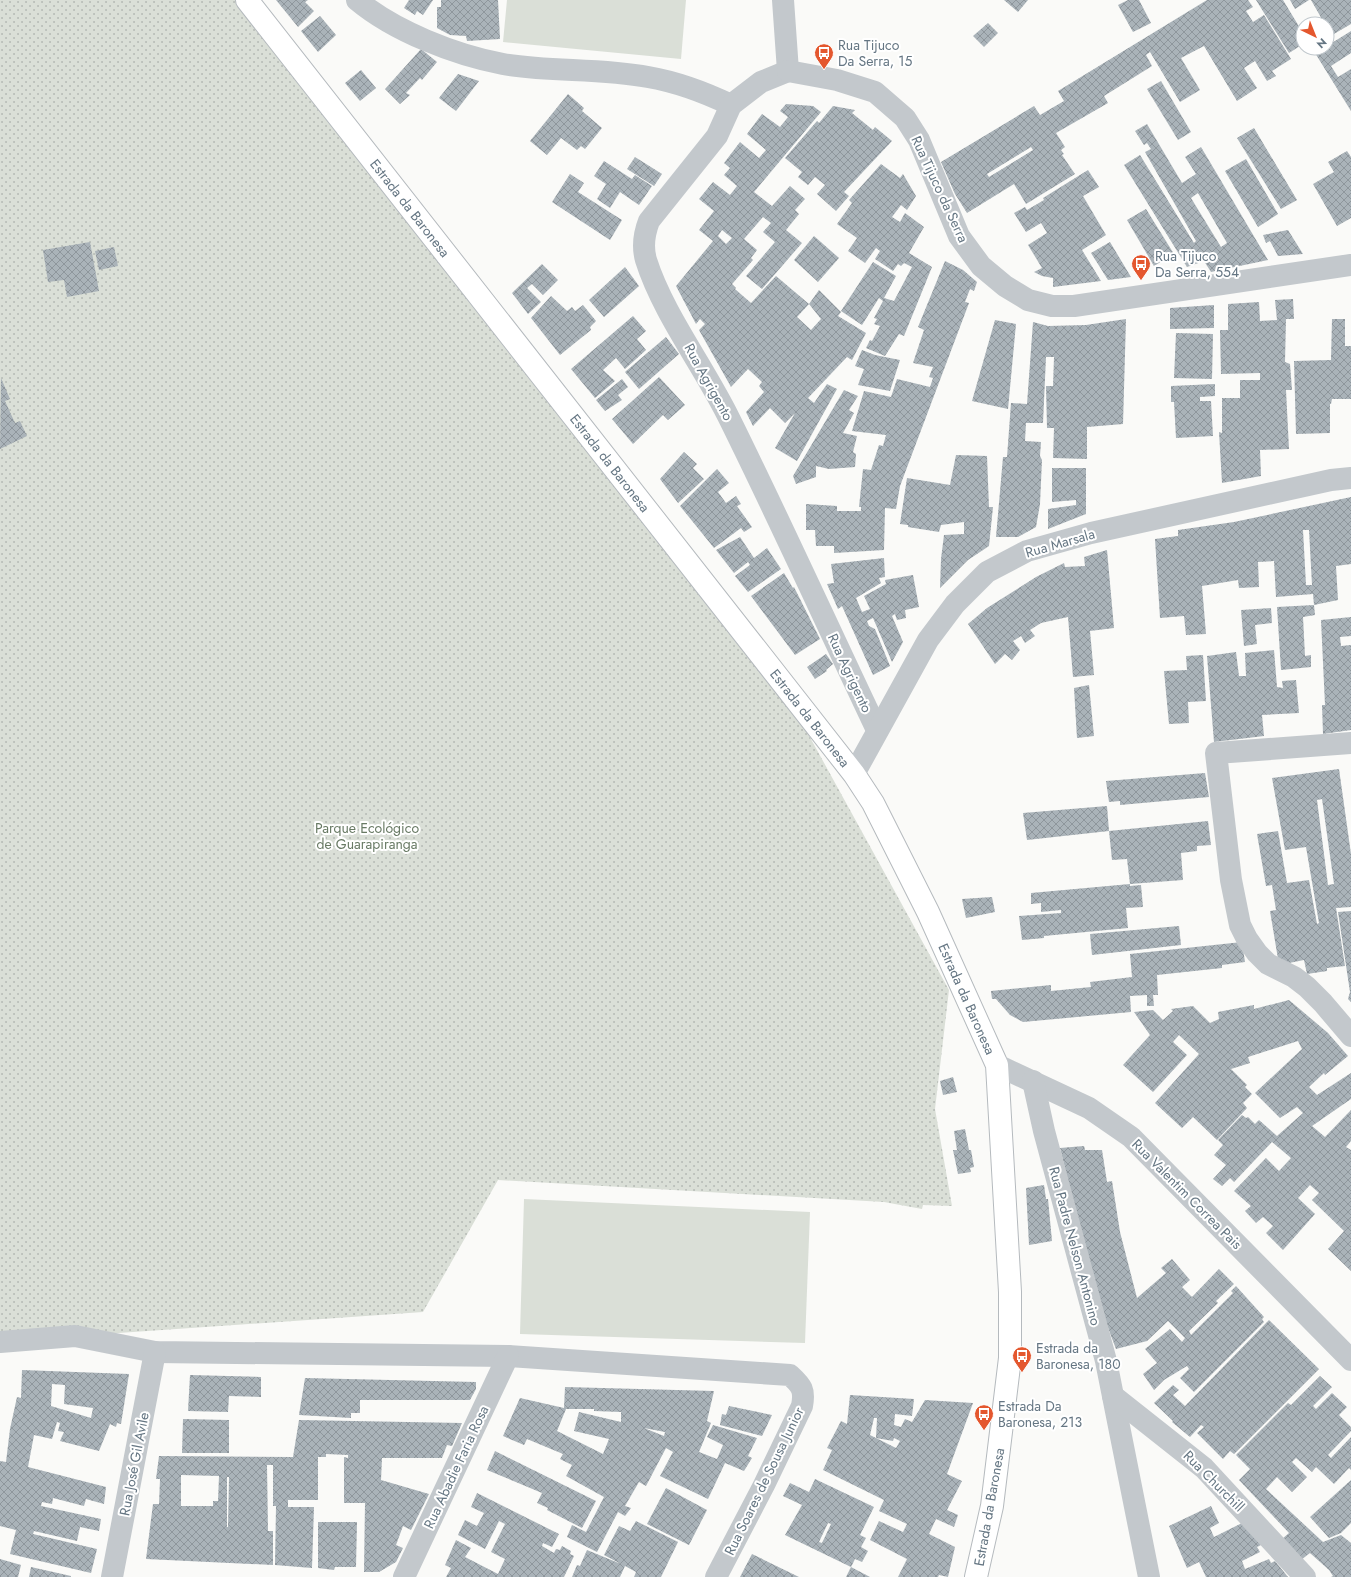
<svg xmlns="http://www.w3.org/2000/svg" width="1351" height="1577" font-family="Jost,sans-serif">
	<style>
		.grass { fill: #dadfd7 }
		.park { fill: url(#park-dots) }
		.building { fill: url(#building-cross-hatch); fill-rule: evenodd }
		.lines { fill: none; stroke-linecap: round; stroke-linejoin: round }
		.major-casing { stroke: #b5babe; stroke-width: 24 }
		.minor { stroke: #c3c8cc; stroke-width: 22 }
		.major { stroke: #fff; stroke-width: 22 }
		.labels { text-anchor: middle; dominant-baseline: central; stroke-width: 4; stroke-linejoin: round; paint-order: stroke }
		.poi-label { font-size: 14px; fill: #657683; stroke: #fff; text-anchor: start }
		.street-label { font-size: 14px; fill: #657683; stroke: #fff }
		.park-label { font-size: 14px; fill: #687a64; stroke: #fff }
	</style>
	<defs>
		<pattern id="park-dots" width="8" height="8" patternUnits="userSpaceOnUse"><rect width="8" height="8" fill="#dadfd7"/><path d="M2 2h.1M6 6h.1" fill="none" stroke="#b4b9b4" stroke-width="1.8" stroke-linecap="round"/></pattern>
		<pattern id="building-cross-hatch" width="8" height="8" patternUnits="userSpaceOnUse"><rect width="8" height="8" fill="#aab3b9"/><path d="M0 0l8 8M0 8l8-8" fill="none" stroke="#8e969c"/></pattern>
	</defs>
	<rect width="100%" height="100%" fill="#fafaf8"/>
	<g class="grass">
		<path d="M507,0H686L681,59L503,42Z"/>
		<path d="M524,1199L810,1212L805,1343L520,1334Z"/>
	</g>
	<path class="park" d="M0,0H238L801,721L949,990L935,1109L952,1206L923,1205L922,1209L884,1202L498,1180L423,1312L75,1336L0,1339Z"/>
	<g class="building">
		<path d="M276,0H308L305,2L314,11L298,27Z"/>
		<path d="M409,0H433L423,15L417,11L415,15L404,8Z"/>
		<path d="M441,0H498L500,39L467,41L466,36L450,35L437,28V7H441Z"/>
		<path d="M1004,0H1028L1018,12Z"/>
		<path d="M1128,0H1139L1151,23L1133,32L1118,5Z"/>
		<path d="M1207,0H1248L1253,7L1246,11L1253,22L1264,15L1291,59L1272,71L1276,76L1267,81L1255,61L1244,68L1257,88L1237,101L1204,46L1181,58L1200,90L1180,102L1150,52L1146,55L1152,66L1104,96L1108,103L1056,133L1065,147L1061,150L1064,154L1062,155L1075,174L1026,204L1014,184L967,213L955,194L941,162L1034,106L1040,115L1064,101L1058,91ZM1031,147L1033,150L989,177L987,174Z"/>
		<path d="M1256,0H1283L1303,33V44L1289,53Z"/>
		<path d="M1290,0H1309L1295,9Z"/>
		<path d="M1311,0H1351V24L1327,38V24H1318L1323,21Z"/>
		<path d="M320,16L336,35L318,52L301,31Z"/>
		<path d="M988,23L998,33L984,47L973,36Z"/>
		<path d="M1351,31V53L1331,66L1338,77L1351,69V111L1315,53L1327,48V46Z"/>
		<path d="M421,49L437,62L422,80L420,78L406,93L410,95L400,104L385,89Z"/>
		<path d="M361,70L376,88L360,101L345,83Z"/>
		<path d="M458,74L479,81L456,111L439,98Z"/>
		<path d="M1161,81L1191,132L1178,140L1147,89Z"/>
		<path d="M568,94L584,108L582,111L602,128L585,149L581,146L577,150L561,138L547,155L530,141Z"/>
		<path d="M786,104L813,106L821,112L754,192L772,206L790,186L805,199L795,210L799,214L786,230L802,243L762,289L746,276L775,242L763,232L771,223L763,217L744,239L757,250L751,258L753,260L732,284L736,288L735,289L751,303L776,276L809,304L797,317L811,330L821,319L809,304L819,290L841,312L838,316L866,333L852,360L847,357L808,398L814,403L827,384L837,389L797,461L775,448L795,413L785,423L770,408L753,426L746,412L764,392L759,386L762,382L748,369L731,387L699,330L705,324L700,319L696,324L676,286L713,241L699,230L714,211L699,199L713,182L730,195L737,186L724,175L730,168L724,163L740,142L759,158L766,150L747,134L762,114L780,127L788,117L780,111ZM722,230L732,238L726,244L718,236Z"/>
		<path d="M833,106L855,110L852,113L873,130L875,127L892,141L844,192L849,196L836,211L817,194L825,185L815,177L808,185L798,177L802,172L785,158L817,121L819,123Z"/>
		<path d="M1147,124L1182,183L1196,174L1185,157L1201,147L1268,260L1211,272L1204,261L1187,267L1124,165L1140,155L1194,243L1196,241L1145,152L1151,149L1147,143L1144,145L1135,131ZM1198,193L1227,243L1221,247L1191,198Z"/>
		<path d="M1254,128L1297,200L1281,209L1237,138Z"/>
		<path d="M1347,151L1351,157V218L1337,226L1313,184L1334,172L1328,162Z"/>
		<path d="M635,157L662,174L654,186L627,169Z"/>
		<path d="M1246,159L1278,214L1258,227L1225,171Z"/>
		<path d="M604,161L632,179L635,175L652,186L639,205L620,192L610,208L597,199L606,184L594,176Z"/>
		<path d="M881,164L900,178L903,174L916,196L907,210L901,205L892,217L900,222L905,213L924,227L909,253L932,267L904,336L899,334L885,356L866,348L870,340L872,341L880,326L874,324L877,319L874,318L883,301L879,298L862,325L841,311L873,262L896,276L884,298L894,301L912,267L904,263L901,266L898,264L893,271L875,259L880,251L876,248L865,263L848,251L857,238L837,224L852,203L849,200Z"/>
		<path d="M1088,170L1099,187L1083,196L1106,235L1082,250L1101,281L1053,287V278L1042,276L1034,272L1042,268L1028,245L1047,233L1041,223L1026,232L1014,213L1025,207L1027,210L1044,200L1043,198Z"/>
		<path d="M570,174L584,183L578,192L622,220L610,240L552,202Z"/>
		<path d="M1146,209L1174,254L1154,266L1127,220Z"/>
		<path d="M1288,230L1303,254L1278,256L1270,241L1266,243L1263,235Z"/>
		<path d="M814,236L839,258L818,282L794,260Z"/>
		<path d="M90,242L99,291L67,297L64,280L48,282L43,250Z"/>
		<path d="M1110,242L1131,277L1108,280L1091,253Z"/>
		<path d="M114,247L118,266L99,270L95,251Z"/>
		<path d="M945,261L963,270L977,282L974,291L970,289L965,302L969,303L900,486L896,509L885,508L884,550L834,553V546H816L815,530H806V504L837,506V511H861V507H859L863,469L871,470L879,445L883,446L886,435L852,431L864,391L891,397L897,379L930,387L933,378L929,377L933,367L913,363L924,330L918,327Z"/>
		<path d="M542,264L558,280L543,295L532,284L527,288L541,302L528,314L512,293Z"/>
		<path d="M625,267L639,286L604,317L589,300Z"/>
		<path d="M551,296L567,311L572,307L575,311L583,305L596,321L590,327L591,330L560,355L531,318Z"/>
		<path d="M1293,299L1294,319H1286L1285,362L1290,364L1292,390H1286L1289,449L1260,450L1261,476L1222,483L1219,432L1222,433V398H1240V380H1260V373L1221,374L1220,330H1228V304L1259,302L1260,321L1277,320L1275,300Z"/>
		<path d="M1214,305V328L1170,329V308Z"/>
		<path d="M633,316L646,331L637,339L646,350L625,369L616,358L603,370L615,381L595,398L571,369Z"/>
		<path d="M1126,319L1123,424L1087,427V459L1053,458L1054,428H1047L1046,386H1053L1054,357H1046L1043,423H1026L1025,441L1041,442L1040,456L1042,460L1040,504L1036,527L1018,537H996L1003,457H1007L1011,403L1027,404L1033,322L1048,326L1086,325Z"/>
		<path d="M1332,319H1345V346H1351V399H1332L1331,404H1330V433L1296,434L1294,361L1331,360Z"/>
		<path d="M995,320L1016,324L1008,409L972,401Z"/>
		<path d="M1176,333L1213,334L1212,379L1174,378Z"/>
		<path d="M666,337L679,354L639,389L625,372Z"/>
		<path d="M862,350L875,355L900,360L890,391L858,385L864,369L855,366Z"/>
		<path d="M659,377L685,405L668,420L663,415L633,444L612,419Z"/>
		<path d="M1,378L10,399L5,401L15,423L20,421L27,436L0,449Z"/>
		<path d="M622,379L628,387L618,395L622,400L605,411L596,400Z"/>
		<path d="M1215,384V396L1200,397V401H1211L1213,436L1176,438L1174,402H1171V386Z"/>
		<path d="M844,390L858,396L849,410L854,413L843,433L857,436L853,452L856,454L855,467L829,469L816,466V477L796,484L793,476Z"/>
		<path d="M684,452L697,464L693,468L704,479L678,503L660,479Z"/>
		<path d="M956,455L987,456L989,507H993L989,546L968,560L940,588L941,559L944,535L964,534V522L941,525L939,532L908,527V525L900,524L907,478L950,485Z"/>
		<path d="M1052,468H1086V514L1048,529V509L1076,505V500L1052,502Z"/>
		<path d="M717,469L729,483L718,492L726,503L736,496L741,504L737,506L752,527L744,532L741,528L714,548L680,506Z"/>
		<path d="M1351,497V564L1336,566L1338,600L1314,605L1315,615L1303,617L1305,656L1311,655V667L1281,670L1277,607L1314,605L1313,594L1276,597L1274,561L1258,562L1259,587L1239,588L1238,580L1202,586L1206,634L1186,635L1184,616L1160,618L1155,539L1178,536V530L1234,522ZM1303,530H1309L1312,585H1306Z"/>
		<path d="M740,537L754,558L767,548L781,569L748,592L735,576L750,565L748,562L734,573L716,550Z"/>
		<path d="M1107,550L1114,628L1090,631L1094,675L1073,677L1068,617L1041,623L1030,630L1035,636L1025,643L1021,636L1013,641L1020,650L1012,660L1005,654L995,664L968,624L987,608L1036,577L1064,563L1065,567L1085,566L1084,557Z"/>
		<path d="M884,558L885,577L879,578L881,583L856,598L862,612L870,609L864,596L886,584L885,580L913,575L919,607L905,610L906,618L897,620L895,614L892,616L903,642L892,662L873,618L867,621L869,626L875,629L890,666L873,675L842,606L838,609L827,584L834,583L831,564Z"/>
		<path d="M784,573L793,588L794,587L820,639L795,655L751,596Z"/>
		<path d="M1271,608L1272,623L1255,625L1257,644L1244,646L1241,610Z"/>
		<path d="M1351,617V636L1340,637L1341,646L1351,645V730L1323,734L1322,705H1325L1321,620Z"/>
		<path d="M1274,650L1277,687L1283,688L1282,681L1296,680L1299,713L1262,715L1264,736L1214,742L1207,656L1236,652L1239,676H1246L1245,653Z"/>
		<path d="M826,654L833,664L826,670L827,671L815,679L807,667Z"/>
		<path d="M1203,655L1206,701L1188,702L1189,723L1169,724L1164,671L1187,670L1186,656Z"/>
		<path d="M1089,685L1094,736L1077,738L1074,688Z"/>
		<path d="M1339,769L1351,854V907L1336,908L1345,966L1327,968V971L1307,974L1304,960L1279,965L1270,911L1276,910L1272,885L1266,886L1257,834L1278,831L1287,883L1309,880L1317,924L1319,923L1306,847L1285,850L1272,778ZM1322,799L1334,884L1328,885L1317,800Z"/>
		<path d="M1205,773L1209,797L1120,805V801L1109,802L1106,781Z"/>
		<path d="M1107,806L1109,831L1208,821L1211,845L1197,846V851L1181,853L1183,880L1130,884L1127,859L1112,860L1109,831L1027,840L1023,813Z"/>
		<path d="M1130,884V886L1141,885L1143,907L1126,908L1128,928L1044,936V938L1022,940L1019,916L1061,913V910L1041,912V903L1031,904V893Z"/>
		<path d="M992,897L995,912L966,918L962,899Z"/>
		<path d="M1351,911V1002L1348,999L1350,992L1338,912Z"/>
		<path d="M1179,926L1181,945L1092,955L1090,934Z"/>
		<path d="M1242,942L1245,962L1222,965V968L1157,975L1158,995H1153L1154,1006H1147V995L1130,996L1131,1012L1023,1022L1010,1015L996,999H992L991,991L1051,985V991L1091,987L1090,982L1132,977L1130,954Z"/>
		<path d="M1289,1000L1328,1033L1348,1056L1325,1075L1324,1073L1309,1087L1317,1095L1351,1073V1099L1312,1126L1325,1137L1351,1110V1141L1346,1147L1351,1150V1271L1328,1249L1344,1231L1312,1200L1319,1193L1310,1185L1298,1198L1315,1214L1283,1250L1266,1233L1273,1226L1263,1217L1256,1223L1245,1211L1251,1206L1234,1191L1266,1158L1279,1171L1291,1158L1272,1142L1234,1182L1230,1178L1222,1186L1213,1179L1226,1165L1214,1155L1223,1145L1218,1140L1242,1115L1246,1118L1248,1117L1255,1124L1259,1120L1277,1136L1303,1113L1297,1107L1280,1118L1255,1093L1302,1049L1298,1041L1248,1057L1250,1063L1231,1069L1247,1085L1245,1087L1252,1094L1243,1103L1247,1108L1217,1140L1193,1117L1182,1128L1155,1103L1199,1054L1179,1035L1173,1042L1187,1055L1153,1092L1123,1065L1150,1035L1134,1012L1153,1010L1163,1020L1173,1011L1171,1009L1193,1006L1210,1023L1219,1019L1218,1012L1254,1005V1009Z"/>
		<path d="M953,1077L957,1092L943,1095L940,1081Z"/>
		<path d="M965,1129L969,1150H971L974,1167L970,1168L971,1172L958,1174L953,1150H957L954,1131Z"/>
		<path d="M1084,1146L1085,1150H1102L1107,1182L1112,1181L1120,1232L1137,1298L1166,1273L1161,1268L1172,1259L1190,1280L1182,1287L1192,1297L1219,1269L1234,1284L1216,1301L1218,1303L1189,1331L1191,1335L1233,1293L1231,1291L1236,1286L1264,1317L1262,1319L1264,1322L1194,1392L1180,1378L1189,1369L1187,1366L1164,1380L1154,1390L1143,1374L1157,1363L1145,1349L1170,1329L1182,1342L1185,1338L1168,1321L1147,1341L1116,1349L1096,1296L1060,1148Z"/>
		<path d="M1044,1185L1046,1199H1048L1052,1241L1029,1245L1026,1188Z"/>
		<path d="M1269,1320L1319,1369L1234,1454L1230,1451L1223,1459L1197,1433L1204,1427L1201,1425L1190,1437L1172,1422L1173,1421L1154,1403L1173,1385L1179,1390L1173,1395L1185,1406Z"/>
		<path d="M22,1370L129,1374L121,1424L117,1423L116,1427L110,1424L99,1451L60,1441L64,1432L58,1431L60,1423L57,1422L52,1439L34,1435L28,1467L106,1487L104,1504L86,1499L84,1506L53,1498L52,1504L42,1502L41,1506L101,1519L99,1531L80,1527L77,1541L34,1531L33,1534L97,1549L91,1573L10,1554L16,1530L0,1526V1461L6,1462L10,1429L17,1397L21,1398ZM52,1384L65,1385L64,1404L93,1408L91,1418L51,1406Z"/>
		<path d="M190,1375L261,1377V1397L229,1396L228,1412L188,1411Z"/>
		<path d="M1320,1376L1332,1387L1313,1406L1316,1409L1332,1393L1347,1407L1339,1415L1351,1427V1431L1328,1455L1331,1458L1351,1437V1470L1349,1468L1334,1484L1316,1467L1312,1472L1296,1458L1292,1462L1307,1477L1292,1492L1277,1477L1266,1489L1323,1542L1341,1535L1351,1543V1577H1331L1333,1576L1329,1570L1310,1553L1301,1560L1282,1539L1289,1533L1239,1480L1250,1469L1236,1455L1288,1403L1291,1405Z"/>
		<path d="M305,1378L476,1382V1389L470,1400H360V1413H351V1418L299,1415Z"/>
		<path d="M565,1387L714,1391L707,1421L711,1423L699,1452L717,1459L723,1445L707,1437L713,1425L757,1438L748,1456L752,1458L744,1471L725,1463L708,1499L660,1476L673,1452L666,1448L646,1486L639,1482L625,1506L631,1508L625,1516L618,1512L597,1552L567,1537L572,1525L586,1532L604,1497L566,1476L572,1465L560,1459L563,1454L527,1439L524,1445L503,1436L520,1398L564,1408ZM566,1409H594V1411L621,1412V1422L579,1412L574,1431L609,1439L603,1454L557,1431ZM644,1428L665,1432L664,1436Z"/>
		<path d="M850,1395L914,1399L912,1416L895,1414L894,1425L901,1427L905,1419L912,1422L925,1400L973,1403L947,1474L962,1481L947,1510L958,1515L954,1527L936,1519L929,1534L955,1547L948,1577L939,1575L938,1577H898L907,1559L870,1540L879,1521L903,1532L907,1524L879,1511L884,1500L823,1470L832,1450L827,1448L841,1421L847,1424ZM874,1418H877L876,1438L870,1435ZM876,1438L893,1441L894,1438L900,1441L896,1448Z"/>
		<path d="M729,1406L772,1415L762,1436L720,1425L722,1414L726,1415Z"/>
		<path d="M183,1419L229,1420V1453H182Z"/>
		<path d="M299,1420L462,1423L452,1446L447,1445L442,1458H382L381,1480L429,1494L411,1530L403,1526L396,1545L403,1548L396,1562L379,1572H364L365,1503H344V1457L348,1458V1455L326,1454V1457H318V1500H288V1507H314L312,1568L275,1565L276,1506H273V1465H267L268,1531H273V1565L146,1559L153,1504H159L160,1479H156L159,1456L293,1457ZM181,1475L219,1476L218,1501H213V1506H181ZM227,1477H229L228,1527H227Z"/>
		<path d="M495,1451L596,1501L582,1528L547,1510L548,1508L537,1503L542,1493L487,1470Z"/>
		<path d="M815,1479L874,1507L860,1535L866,1538L861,1547L868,1551L862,1562L855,1559L851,1567L785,1535L802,1505L783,1496L790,1483L809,1492ZM828,1523L831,1524L822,1543L819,1542Z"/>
		<path d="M1351,1480V1523L1341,1533L1329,1538L1310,1517Z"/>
		<path d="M666,1488L707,1510L689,1545L647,1524Z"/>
		<path d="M477,1493L559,1534L552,1547L543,1543L542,1546L554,1553L556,1549L560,1550L562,1546L571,1551L570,1554L574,1556L564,1577H446L451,1568L445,1565L456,1540L471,1548L465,1557L498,1574L505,1559L491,1552L505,1524L499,1521L485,1549L458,1535L465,1520L477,1526L484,1513L471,1507Z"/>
		<path d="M1211,1506L1219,1523L1210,1528L1214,1537L1246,1521L1265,1543L1257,1547L1260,1552L1242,1561L1245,1569L1269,1559L1271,1563L1275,1561L1288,1577H1206L1199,1562L1187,1568L1169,1526Z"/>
		<path d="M636,1521L678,1542L661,1577H634L636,1572L625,1566L620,1577H572L577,1565L580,1566L587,1550L621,1564L604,1555L619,1526L630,1531Z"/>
		<path d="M318,1522H357L356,1567H335L334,1570L318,1568Z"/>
		<path d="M752,1554L799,1577H740Z"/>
		<path d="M0,1559L21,1565L18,1577H0Z"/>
		<path d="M31,1567L71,1576V1577H29Z"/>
		<path d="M851,1567L870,1577H846Z"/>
	</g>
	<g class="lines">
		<g class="major-casing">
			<path id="major" d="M247,0L854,774L873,803L928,912L997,1065L1010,1292V1358L992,1506L976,1577"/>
		</g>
		<g class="minor">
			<path d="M357,0C394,31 455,55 503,64C551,72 600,68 648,77C677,82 704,92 731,105"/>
			<path d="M783,0L788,71"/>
			<path d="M788,71L761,82L731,105L717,136L649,221C644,234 642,246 646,260C663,314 705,368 730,420C781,523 828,627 877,730"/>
			<path d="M788,71L837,80L875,92L905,118L919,140L959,236L981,266L1005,286L1028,300L1052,306H1074L1351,265"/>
			<path d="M1351,743L1216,753L1231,880L1240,925L1247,939L1257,953L1268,964L1294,977L1307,987L1323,1003L1351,1036"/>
			<path d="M854,774L928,640L955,604L987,572L1027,551L1091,533L1331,480L1351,478"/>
			<path d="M997,1065L1089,1108L1131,1137L1351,1360"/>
			<path d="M1033,1081L1044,1131L1106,1361L1149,1577"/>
			<path d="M0,1342L75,1336L155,1352L508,1356L790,1375C802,1386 805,1390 802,1406L764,1485L716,1577"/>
			<path d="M1113,1396L1204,1468L1305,1577"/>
			<path d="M112,1577L155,1352"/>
			<path d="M404,1577L508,1356"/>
		</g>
		<use href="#major" class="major"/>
	</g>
	<defs>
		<g id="bus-pin" transform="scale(1)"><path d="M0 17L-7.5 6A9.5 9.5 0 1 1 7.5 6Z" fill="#e4572e" stroke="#fff"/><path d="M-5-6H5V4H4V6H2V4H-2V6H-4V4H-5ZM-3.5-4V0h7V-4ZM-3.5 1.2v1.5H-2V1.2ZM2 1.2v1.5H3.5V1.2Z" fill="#fff"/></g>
	</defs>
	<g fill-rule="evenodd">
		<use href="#bus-pin" x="824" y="53"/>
		<use href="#bus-pin" x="1141" y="264"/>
		<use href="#bus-pin" x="1022" y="1356"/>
		<use href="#bus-pin" x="984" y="1414"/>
	</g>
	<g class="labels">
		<g class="poi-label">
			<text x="838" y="45">Rua Tijuco<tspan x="838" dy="16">Da Serra, 15</tspan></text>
			<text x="1155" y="256">Rua Tijuco<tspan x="1155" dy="16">Da Serra, 554</tspan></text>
			<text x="1036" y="1348">Estrada da<tspan x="1036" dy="16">Baronesa, 180</tspan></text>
			<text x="998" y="1406">Estrada Da<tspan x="998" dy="16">Baronesa, 213</tspan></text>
		</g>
		<g class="street-label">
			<text transform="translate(940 189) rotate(65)">Rua Tijuco da Serra</text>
			<text transform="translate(410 208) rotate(52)">Estrada da Baronesa</text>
			<text transform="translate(709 382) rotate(61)">Rua Agrigento</text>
			<text transform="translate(610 463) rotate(52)">Estrada da Baronesa</text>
			<text transform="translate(1060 543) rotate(-16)">Rua Marsala</text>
			<text transform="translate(850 673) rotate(65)">Rua Agrigento</text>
			<text transform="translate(810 718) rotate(52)">Estrada da Baronesa</text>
			<text transform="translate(967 999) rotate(66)">Estrada da Baronesa</text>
			<text transform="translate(1187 1194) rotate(45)">Rua Valentim Correa Pais</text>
			<text transform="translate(1075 1246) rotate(75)">Rua Padre Nelson Antonino</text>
			<text transform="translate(134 1464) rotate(-79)">Rua José Gil Avile</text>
			<text transform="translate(456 1467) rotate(-65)">Rua Abadie Faria Rosa</text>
			<text transform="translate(764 1481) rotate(-64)">Rua Soares de Sousa Junior</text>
			<text transform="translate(1214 1481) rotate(45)">Rua Churchill</text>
			<text transform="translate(989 1507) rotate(-80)">Estrada da Baronesa</text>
		</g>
		<g class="park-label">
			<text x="367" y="828">Parque Ecológico<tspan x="367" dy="16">de Guarapiranga</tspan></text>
		</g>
	</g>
	<g transform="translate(1315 36) rotate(137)"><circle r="19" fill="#ffffff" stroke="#c1c8cd"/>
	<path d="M0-3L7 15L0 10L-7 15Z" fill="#e4572e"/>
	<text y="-6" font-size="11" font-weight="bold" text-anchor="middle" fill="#657683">N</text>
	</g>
</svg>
